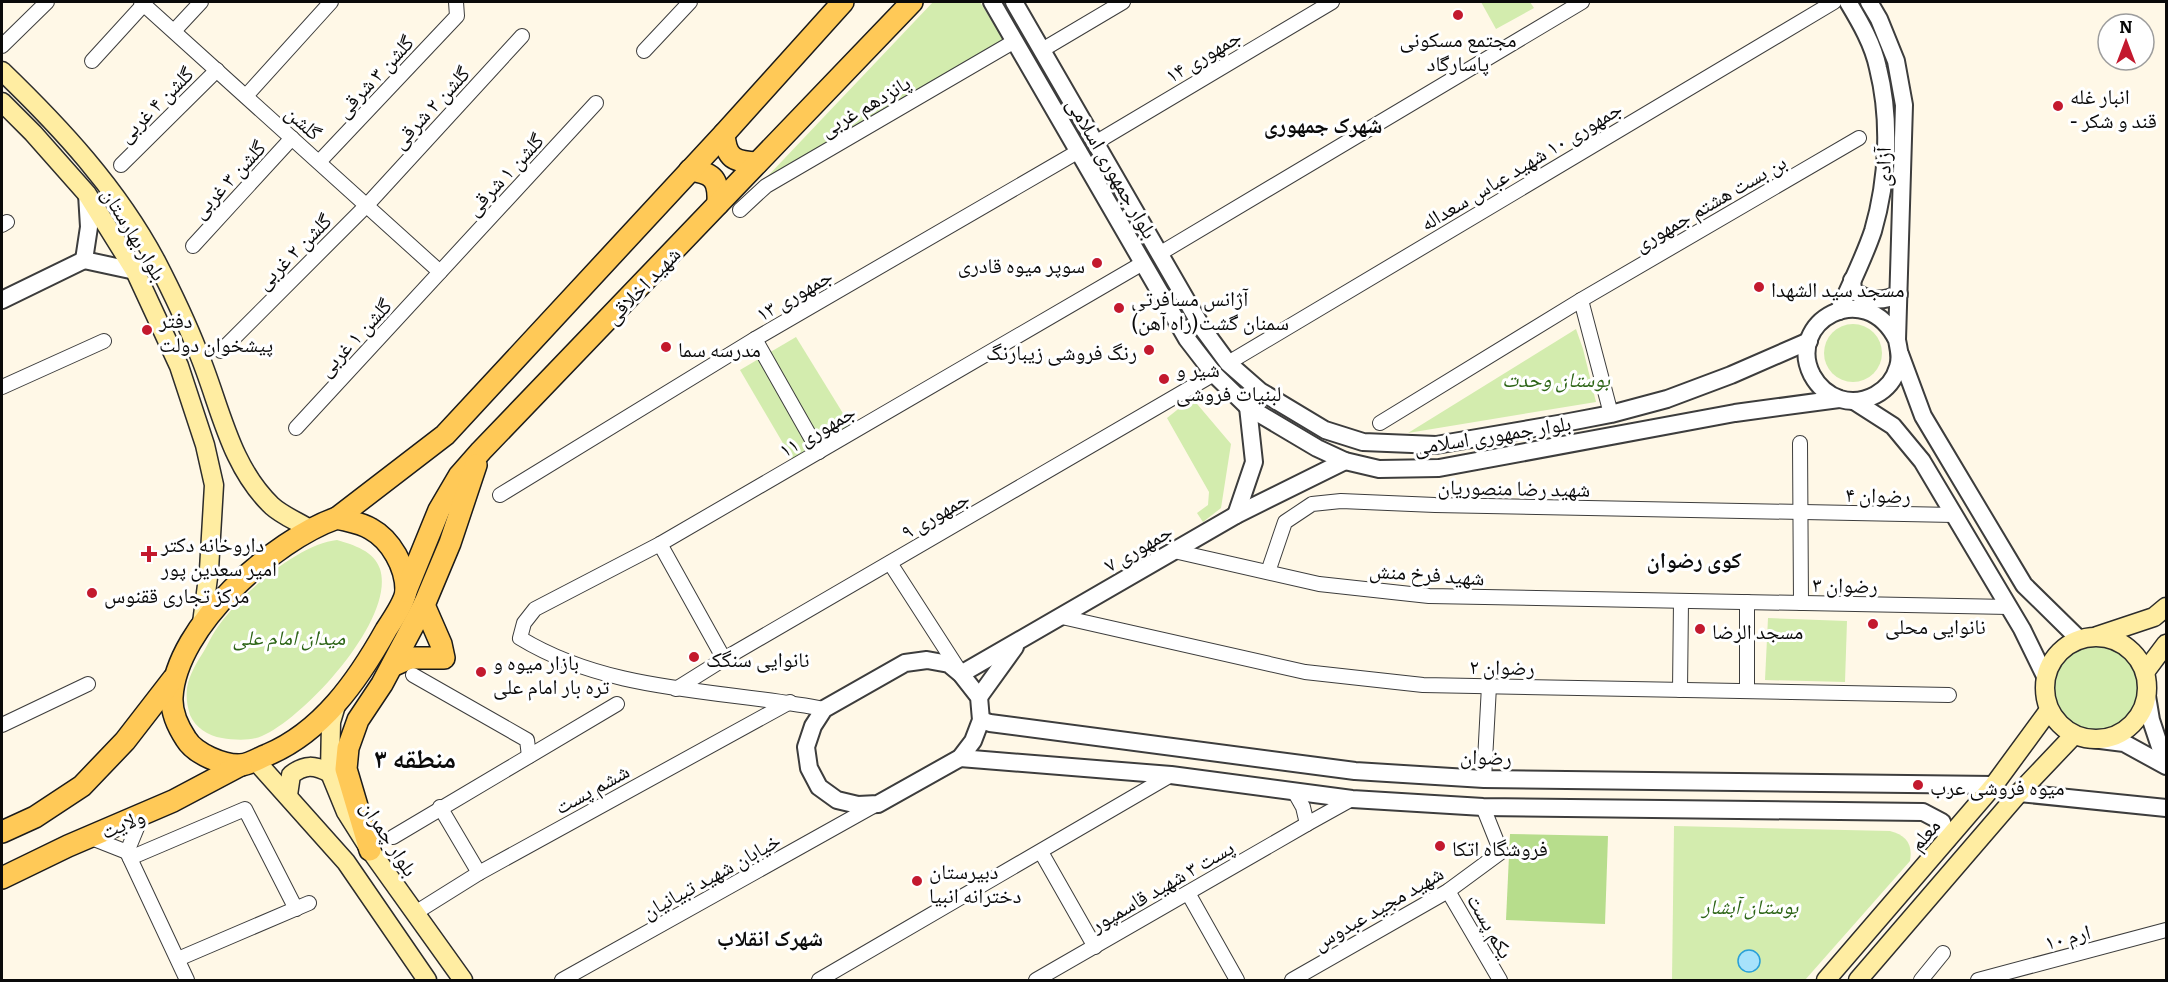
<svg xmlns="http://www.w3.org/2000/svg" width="2168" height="982" font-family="Literata,'Noto Naskh Arabic',serif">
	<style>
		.green { fill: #d3ecae }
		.forest { fill: #b7dd8c }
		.water { fill: #a7e2fb; stroke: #299fd7; stroke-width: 1.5 }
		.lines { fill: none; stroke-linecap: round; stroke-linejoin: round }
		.minor-casing { stroke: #3d3d3d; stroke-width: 16 }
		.tertiary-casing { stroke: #3d3d3d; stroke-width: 20 }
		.secondary-casing { stroke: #2c2c2c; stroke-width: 21 }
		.primary-casing { stroke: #1b1b1b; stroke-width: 24 }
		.minor { stroke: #fff; stroke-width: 14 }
		.tertiary { stroke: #fff; stroke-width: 16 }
		.secondary { stroke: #ffeda2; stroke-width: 18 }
		.primary { stroke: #ffc957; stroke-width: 21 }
		.poi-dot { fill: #c3192e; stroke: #fff; stroke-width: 2 }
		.labels { text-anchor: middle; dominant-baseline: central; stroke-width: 6; stroke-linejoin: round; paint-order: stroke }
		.poi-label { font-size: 21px; fill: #0a0a0a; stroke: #fff; text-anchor: start }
		.street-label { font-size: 21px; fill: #0a0a0a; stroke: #fff }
		.park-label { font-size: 21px; font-style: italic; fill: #2d6517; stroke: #fff }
		.neighbourhood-label { font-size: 22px; font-weight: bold; fill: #0a0a0a; stroke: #fff }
		.district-label { font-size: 27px; font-weight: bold; fill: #0a0a0a; stroke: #fff }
	</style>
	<rect width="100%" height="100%" fill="#fff8e7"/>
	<g class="green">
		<path d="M933,2H980L1007,45L765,179Z"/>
		<path d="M1481,2H1530L1534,8L1496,29Z"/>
		<circle cx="1853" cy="353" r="29"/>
		<path d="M1576,329L1583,349L1596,402L1408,433Z"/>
		<path d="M796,337L852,428L794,462L740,370Z"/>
		<path d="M1192,398L1231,444L1221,508L1203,522L1197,513L1208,505L1209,492L1167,418Z"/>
		<path d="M337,540C354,545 374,551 380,569C396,619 304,718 262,736C251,741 234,740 222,738C208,736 195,727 190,715C187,705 186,698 187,688C189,675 197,662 204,651C208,644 211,637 215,631C236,598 297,544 337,540Z"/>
		<path d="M1768,618L1847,621L1845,682L1765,680Z"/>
		<circle cx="2097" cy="688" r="42"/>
		<path d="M1674,826L1890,831C1906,835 1913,844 1910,861L1805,980H1672Z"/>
	</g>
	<path class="forest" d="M1510,834L1608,836L1605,924L1506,920Z"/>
	<circle class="water" cx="1749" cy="961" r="11"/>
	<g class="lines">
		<g class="minor-casing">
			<g id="minor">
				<path d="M141,2L440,272"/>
				<path d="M174,31L201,2"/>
				<path d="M2,46L47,2"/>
				<path d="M1042,50L1123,2"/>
				<path d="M644,51L690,2"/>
				<path d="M92,61L144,4"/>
				<path d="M246,96L331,2"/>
				<path d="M1095,143L1332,2"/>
				<path d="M319,162L457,16L456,2"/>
				<path d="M121,165L217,70"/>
				<path d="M740,210L766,186L1015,41"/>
				<path d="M2,225L7,222"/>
				<path d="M193,246L292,138"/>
				<path d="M1159,254L1582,2"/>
				<path d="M1581,300L1611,414"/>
				<path d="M755,339L819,452"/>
				<path d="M221,351L367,205L522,36"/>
				<path d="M1228,363L1834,2"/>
				<path d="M2,387L104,341"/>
				<path d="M1380,423L1581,300L1859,138"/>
				<path d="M296,428L596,103"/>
				<path d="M1800,443L1801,603"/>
				<path d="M500,495L755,339L1079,151"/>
				<path d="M660,544L724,659"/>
				<path d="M1174,551L1319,584L1429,596L2009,607"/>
				<path d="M890,563L959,670"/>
				<path d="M1268,572L1285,522L1312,504L1341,501L1435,505L1954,515"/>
				<path d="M1747,602V691"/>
				<path d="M1062,617L1305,672L1423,685L1949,695"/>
				<path d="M413,675L527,740L529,756"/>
				<path d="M676,689L724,659L1214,374"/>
				<path d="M1680,690L1681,601"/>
				<path d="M824,709C722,689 612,694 520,638L524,623L535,609L660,544L1143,263"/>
				<path d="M2,725L88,684"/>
				<path d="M1484,779L1489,686"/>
				<path d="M1294,791L1303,807L1307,824L1352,799"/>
				<path d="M440,807L479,873"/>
				<path d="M89,837L127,852L143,813"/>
				<path d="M393,837L617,704"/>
				<path d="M127,852L187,980"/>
				<path d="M1041,852L1095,947"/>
				<path d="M130,858L245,809L296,909"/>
				<path d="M1448,891L1500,980"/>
				<path d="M1188,893L1237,980"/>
				<path d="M415,913L479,873L790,702"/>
				<path d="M178,959L309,903"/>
				<path d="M562,980L877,804"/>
				<path d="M819,980L1171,775"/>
				<path d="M1036,980L1307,824"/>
				<path d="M1292,980L1448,891L1501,852L1483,807"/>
				<path d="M1921,980L1943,953"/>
				<path d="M1978,980L2166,930"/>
			</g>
		</g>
		<g class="tertiary-casing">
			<g id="tertiary">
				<path d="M992,2L1187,339L1214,374L1248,407L1317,448L1345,461L1379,469L1439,468L1735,413L1839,399"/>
				<path d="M1014,2L1203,329L1228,363L1260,391L1325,430L1363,442L1436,445L1564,423L1611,414L1667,399L1731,375L1809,341"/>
				<path d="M1869,2L1879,19L1896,61L1904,105L1897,340C1899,350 1901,358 1898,367C1891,392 1864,406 1840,399C1828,395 1818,386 1812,375C1785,322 1865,276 1897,340"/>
				<path d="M84,260L89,227L87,194"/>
				<path d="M84,260L135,271"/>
				<path d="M1852,280L1853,290C1868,302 1883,302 1899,294"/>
				<path d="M2,300L84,260"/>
				<path d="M1839,311C1850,285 1864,258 1873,231C1888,179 1891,120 1878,68C1873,44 1860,22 1848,2"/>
				<path d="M1900,354L1923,416L2024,585L2079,639"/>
				<path d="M1854,401L1893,426L1922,461L2022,629L2045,676"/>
				<path d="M1236,515L1254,462L1248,407"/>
				<path d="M927,660L949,664L961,674L979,697L981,720L973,741L960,758L878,804L858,805L837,800L819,787L809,768L806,747L813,726L824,709L905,663Z"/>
				<path d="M961,674L1236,515L1345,461"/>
				<path d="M2147,696L2151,720L2166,765"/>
				<path d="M979,697L1015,647"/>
				<path d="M981,720L990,723L1355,771L1484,779L1994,785"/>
				<path d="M2092,739L2124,743L2166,766"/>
				<path d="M960,758L1171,775L1352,799L1483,807L1923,812L1942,822L1947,840"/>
				<path d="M2019,793L2166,808"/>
			</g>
		</g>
		<g class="secondary-casing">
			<g id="secondary">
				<path d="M2,71C61,128 117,188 156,261C171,290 186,321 198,352C220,404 229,465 272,506C283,516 299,522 311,530"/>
				<path d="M2,102L33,133L87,194L135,271L179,366L205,445L214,485L209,570L202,623"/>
				<path d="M2097,636L2154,617L2166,607"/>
				<circle cx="2096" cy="688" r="51"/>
				<path d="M2145,672L2166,644"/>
				<path d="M337,702L331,722L330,773L346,812L370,850L463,980"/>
				<path d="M255,760L346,862L427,980"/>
				<path d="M288,795L291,775C305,764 314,765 330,773"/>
				<path d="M1826,980L1994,785L2049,710"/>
				<path d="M1858,980L2019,793L2074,735"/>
			</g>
		</g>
		<g class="primary-casing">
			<g id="primary">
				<path d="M724,134C726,158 734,162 757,163"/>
				<path d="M690,170C714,173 719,180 718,204"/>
				<path d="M337,518L445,435L724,134L843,2"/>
				<path d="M337,518C348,521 362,523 371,529C391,540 406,567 406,590C406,600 392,621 386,630C358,680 322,732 267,755C259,758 250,764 241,765C224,766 195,754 186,739C178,727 171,713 172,697C176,626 274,540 337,518Z"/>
				<path d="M406,591L439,510L459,476L481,451L912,2"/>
				<path d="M392,666L410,658H444L441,644L424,605"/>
				<path d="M2,832L35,817L82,786L125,741L173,679"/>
				<path d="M370,850L346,769L348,748L358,720L382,684L424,605L450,543L476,465"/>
				<path d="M2,878L68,846L173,801L241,765"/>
			</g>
		</g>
		<use href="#minor" class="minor"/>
		<use href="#tertiary" class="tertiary"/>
		<use href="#secondary" class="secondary"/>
		<use href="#primary" class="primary"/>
	</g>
	<g class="poi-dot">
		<circle cx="1458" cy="15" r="6"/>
		<circle cx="2058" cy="106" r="6"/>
		<circle cx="1097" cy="263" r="6"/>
		<circle cx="1759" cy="287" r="6"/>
		<circle cx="1119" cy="308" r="6"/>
		<circle cx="147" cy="330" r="6"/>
		<circle cx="666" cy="347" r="6"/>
		<circle cx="1149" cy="350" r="6"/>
		<circle cx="1164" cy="379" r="6"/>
		<path d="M146 545h6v6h6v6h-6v6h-6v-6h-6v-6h6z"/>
		<circle cx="92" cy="593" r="6"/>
		<circle cx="1873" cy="624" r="6"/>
		<circle cx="1700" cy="629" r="6"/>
		<circle cx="694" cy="657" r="6"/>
		<circle cx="481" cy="672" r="6"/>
		<circle cx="1918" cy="785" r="6"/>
		<circle cx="1440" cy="846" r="6"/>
		<circle cx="917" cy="881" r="6"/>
	</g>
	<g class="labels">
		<g class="poi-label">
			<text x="1458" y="37" text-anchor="middle">مجتمع مسکونی<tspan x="1458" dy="24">پاسارگاد</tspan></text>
			<text x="2070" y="94">انبار غله<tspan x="2070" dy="24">- قند و شکر</tspan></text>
			<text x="1085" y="263" text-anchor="end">سوپر میوه قادری</text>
			<text x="1771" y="287">مسجد سید الشهدا</text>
			<text x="1131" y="296">آژانس مسافرتی<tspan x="1131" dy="24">سمنان گشت(راه آهن)</tspan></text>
			<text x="159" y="318">دفتر<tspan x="159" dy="24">پیشخوان دولت</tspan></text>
			<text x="678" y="347">مدرسه سما</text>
			<text x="1137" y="350" text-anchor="end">رنگ فروشی زیبارنگ</text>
			<text x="1176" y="367">شیر و<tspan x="1176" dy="24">لبنیات فروشی</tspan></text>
			<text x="161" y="542">داروخانه دکتر<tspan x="161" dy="24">امیر سعدین پور</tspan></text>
			<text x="104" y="593">مرکز تجاری ققنوس</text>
			<text x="1885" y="624">نانوایی محلی</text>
			<text x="1712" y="629">مسجد الرضا</text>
			<text x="706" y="657">نانوایی سنگک</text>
			<text x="493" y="660">بازار میوه و<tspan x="493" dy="24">تره بار امام علی</tspan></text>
			<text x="1930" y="785">میوه فروشی عرب</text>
			<text x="1452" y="846">فروشگاه اتکا</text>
			<text x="929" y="869">دبیرستان<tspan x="929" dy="24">دخترانه انبیا</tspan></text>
		</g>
		<g class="street-label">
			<text transform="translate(1202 54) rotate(-31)">جمهوری ۱۴</text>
			<text transform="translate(373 75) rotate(-47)">گلشن ۳ شرقی</text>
			<text transform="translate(154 103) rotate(-45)">گلشن ۴ غربی</text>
			<text transform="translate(864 104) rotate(-30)">پانزدهم غربی</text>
			<text transform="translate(429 106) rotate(-47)">گلشن ۲ شرقی</text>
			<text transform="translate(305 121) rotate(42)">گلشن</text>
			<text transform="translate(1520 164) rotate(-31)">جمهوری ۱۰ شهید عباس سعداله</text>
			<text transform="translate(1114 167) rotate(60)">بلوار جمهوری اسلامی</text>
			<text transform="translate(1881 167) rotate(-89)">آزادی</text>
			<text transform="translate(503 173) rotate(-47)">گلشن ۱ شرقی</text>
			<text transform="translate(227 178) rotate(-47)">گلشن ۳ غربی</text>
			<text transform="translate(1709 201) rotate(-30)">بن بست هشتم جمهوری</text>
			<text transform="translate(136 233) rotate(59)">بلوار بهارستان</text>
			<text transform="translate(292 250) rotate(-45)">گلشن ۲ غربی</text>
			<text transform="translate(641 284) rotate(-46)">شهید اخلاقی</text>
			<text transform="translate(793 293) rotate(-30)">جمهوری ۱۳</text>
			<text transform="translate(353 336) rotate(-47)">گلشن ۱ غربی</text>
			<text transform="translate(816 429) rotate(-30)">جمهوری ۱۱</text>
			<text transform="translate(1492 433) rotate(-9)">بلوار جمهوری اسلامی</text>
			<text transform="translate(1514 486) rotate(1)">شهید رضا منصوریان</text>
			<text transform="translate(1878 493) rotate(1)">رضوان ۴</text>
			<text transform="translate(934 513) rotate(-30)">جمهوری ۹</text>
			<text transform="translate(1137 546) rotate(-30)">جمهوری ۷</text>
			<text transform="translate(1427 572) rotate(4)">شهید فرخ منش</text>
			<text transform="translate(1845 583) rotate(1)">رضوان ۳</text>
			<text transform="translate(1502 665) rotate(1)">رضوان ۲</text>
			<text transform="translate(1486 755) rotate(2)">رضوان</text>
			<text transform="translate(591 787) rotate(-29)">ششم پست</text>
			<text transform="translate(122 822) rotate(-23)">ولایت</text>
			<text transform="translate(1923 833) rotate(-49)">معلم</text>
			<text transform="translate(391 837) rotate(57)">بلوار چمران</text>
			<text transform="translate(710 874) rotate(-29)">خیابان شهید تبیانیان</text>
			<text transform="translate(1161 884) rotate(-30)">پست ۳ شهید قاسمپور</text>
			<text transform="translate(1377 906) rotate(-30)">شهید مجید عبدوس</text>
			<text transform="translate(1492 925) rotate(60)">یکم پست</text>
			<text transform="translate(2067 935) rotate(-15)">ارم ۱۰</text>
		</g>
		<g class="park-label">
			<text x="1556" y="377">بوستان وحدت</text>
			<text x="289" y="635">میدان امام علی</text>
			<text x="1750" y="904">بوستان آبشار</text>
		</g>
		<g class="neighbourhood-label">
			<text x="1323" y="123">شهرک جمهوری</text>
			<text x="1694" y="558">کوی رضوان</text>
			<text x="770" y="936">شهرک انقلاب</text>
		</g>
		<g class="district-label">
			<text x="415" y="756">منطقه ۳</text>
		</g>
	</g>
	<rect width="2168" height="982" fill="none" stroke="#0a0a0a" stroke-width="6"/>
	<g transform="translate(2126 42)"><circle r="28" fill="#ffffff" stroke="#9d9d9d" stroke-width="1.5"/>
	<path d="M0-4.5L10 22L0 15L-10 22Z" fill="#c3192e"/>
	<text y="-9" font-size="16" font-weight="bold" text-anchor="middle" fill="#0a0a0a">N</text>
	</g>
</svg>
